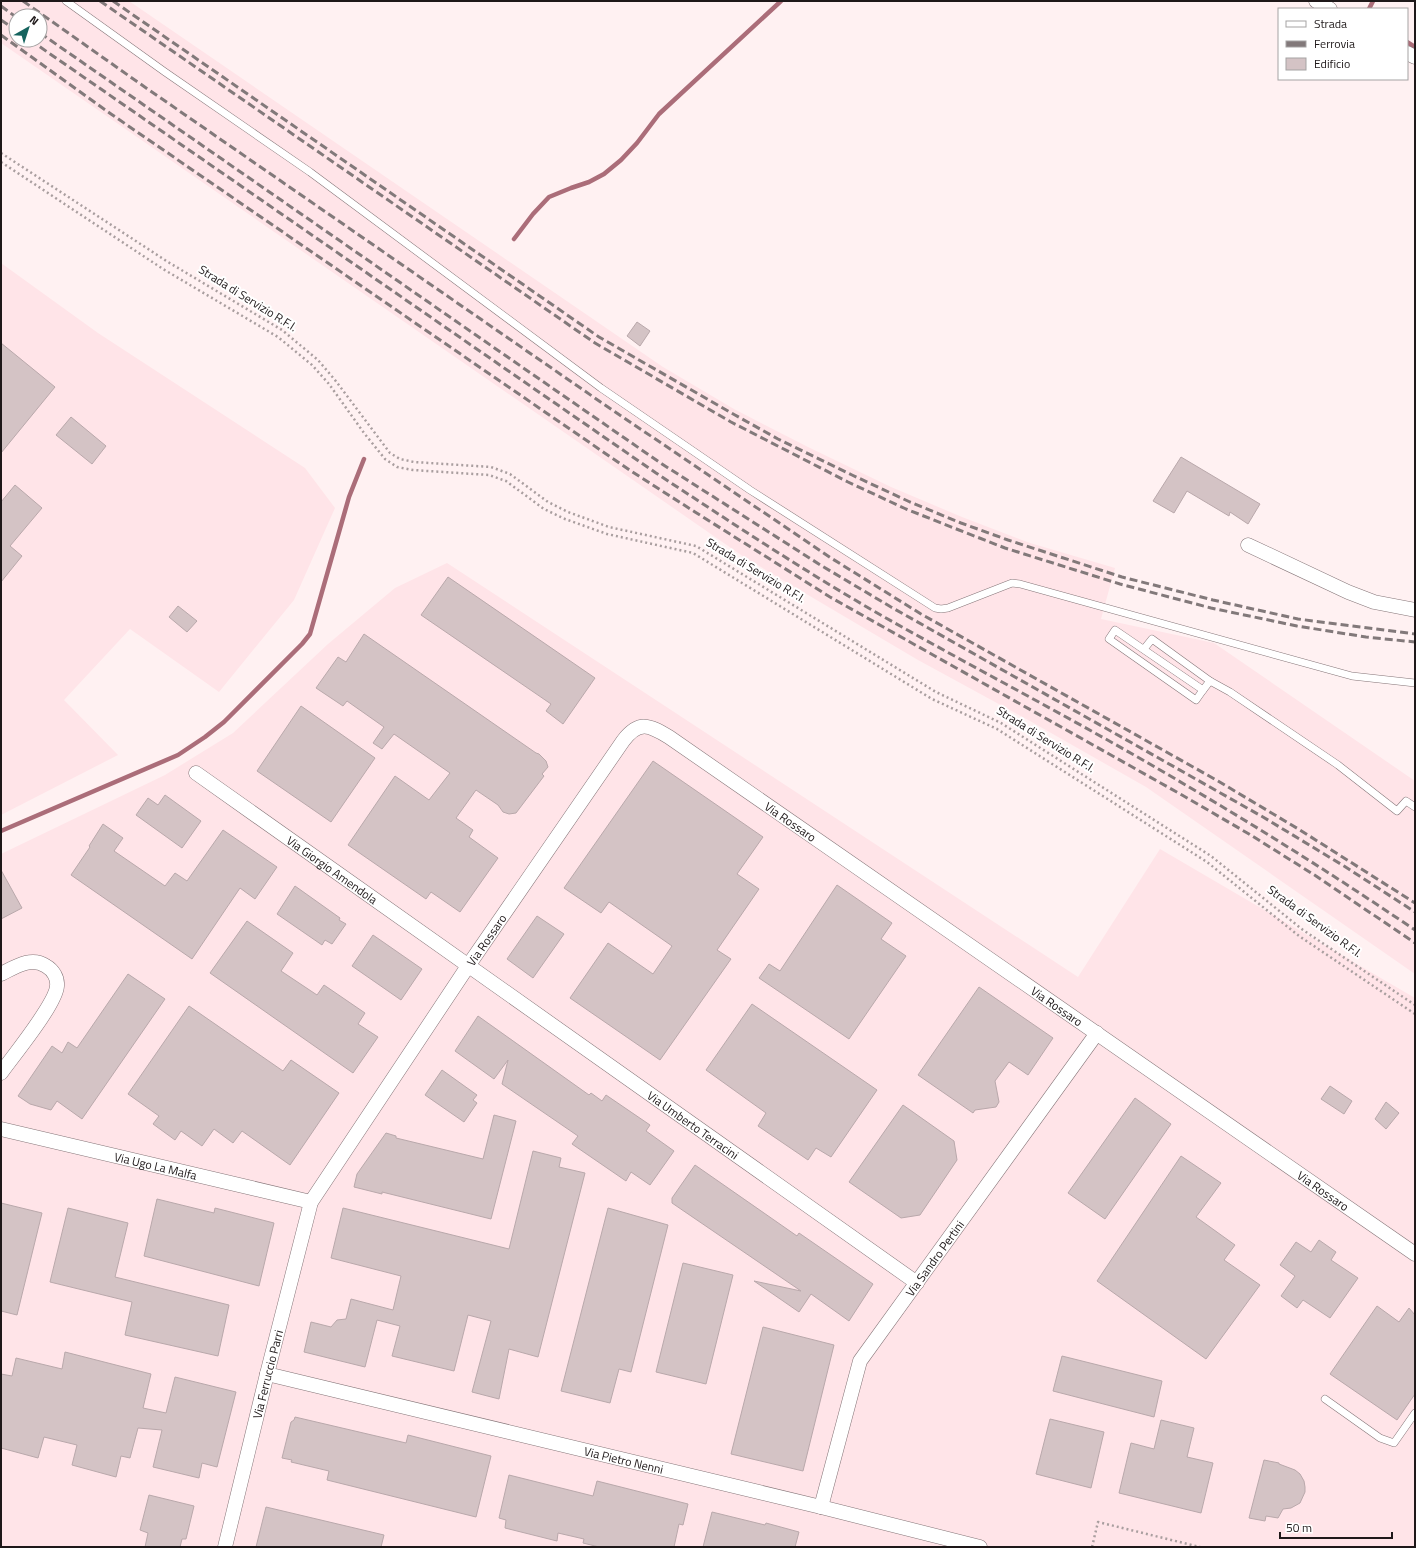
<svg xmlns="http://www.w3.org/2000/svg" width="1416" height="1548" font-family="'Titillium Web',sans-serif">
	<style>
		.built { fill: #ffe4e8; fill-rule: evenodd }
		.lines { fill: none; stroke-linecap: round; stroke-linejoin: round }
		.stream { stroke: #ab6d79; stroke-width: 4.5 }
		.building { fill: #d4c3c5; stroke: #b9a8ab }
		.lane-casing { stroke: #857578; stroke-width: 8 }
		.street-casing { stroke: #857578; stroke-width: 15 }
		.path { stroke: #a99e9f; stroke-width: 2.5; stroke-dasharray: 2 3; stroke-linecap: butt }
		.lane { stroke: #fff; stroke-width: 7 }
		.street { stroke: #fff; stroke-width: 14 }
		.rail { stroke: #82797a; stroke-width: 3; stroke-dasharray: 8 4; stroke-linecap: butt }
		.labels { text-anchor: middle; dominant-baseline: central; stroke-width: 4; stroke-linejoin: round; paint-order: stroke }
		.street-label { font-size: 12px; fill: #1e1819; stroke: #fff }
	</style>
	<rect width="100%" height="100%" fill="#fff1f2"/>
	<g class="built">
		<path d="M1,1H129L663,367L734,409L808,447L891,487L962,517L1030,543L1115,568L1101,619L1214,643L1415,781V974L1146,787L1030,721L918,660L744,557L633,480L1,43ZM16,16H40V40H16Z"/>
		<path d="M1,263L98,333L305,468L335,508L294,600L219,692L130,629L64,700L118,755L1,815Z"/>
		<path d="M447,563L1078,977L1160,849L1415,998V1547H1V854L165,775L233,733L328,644L395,588Z"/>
	</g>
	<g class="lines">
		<g class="stream">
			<path d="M1369,9L1373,1"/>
			<path d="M1407,42L1415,47"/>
			<path d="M514,239L533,214L549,197L571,188L589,182L604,174L621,160L637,143L659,114L781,1"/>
			<path d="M1,831L178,755L205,737L224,722L302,644L310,634L349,497L364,459"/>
		</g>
	</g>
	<g class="building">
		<path d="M637,322L650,331L640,346L627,336Z"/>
		<path d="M1,343L55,387L1,453Z"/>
		<path d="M71,417L106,446L92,464L56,435Z"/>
		<path d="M1181,457L1260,504L1248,524L1230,512L1229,516L1187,491L1174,513L1153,501Z"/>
		<path d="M15,485L42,508L10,546L22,556L1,582V502Z"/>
		<path d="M448,577L595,678L563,724L546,711L551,704L421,615Z"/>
		<path d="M178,606L197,621L187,632L169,617Z"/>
		<path d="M364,634L536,753L539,754L546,761L548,767L542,774L544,776L516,813L509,814L503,812L498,805L476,790L456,818L473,830L469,837L498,858L460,912L431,892L426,899L348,845L395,776L429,800L450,773L394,734L382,749L373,743L384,727L347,701L343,706L316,688L338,657L346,662Z"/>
		<path d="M301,706L375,758L331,822L257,771Z"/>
		<path d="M653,761L763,837L737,874L759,889L717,950L731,959L660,1060L570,998L608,943L653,974L672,946L609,902L601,913L564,888Z"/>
		<path d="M165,795L201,821L182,848L136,815L148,798L158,805Z"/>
		<path d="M103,824L123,838L114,851L165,886L175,873L187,881L223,830L277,867L255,899L240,888L192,959L71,875L90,847L89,846Z"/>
		<path d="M1,870L22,908L1,919Z"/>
		<path d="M837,885L892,923L881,939L906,956L849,1039L759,978L769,964L780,971Z"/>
		<path d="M295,886L340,918L339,920L346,924L332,944L325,940L322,945L277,914Z"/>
		<path d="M537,916L564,934L533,978L507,959Z"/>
		<path d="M247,921L293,953L281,971L317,995L324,985L365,1013L358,1024L378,1037L353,1073L210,973Z"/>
		<path d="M373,935L422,969L401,1000L352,966Z"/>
		<path d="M128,974L165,999L82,1119L57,1101L51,1110L30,1104L18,1096L52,1046L62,1053L68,1042L77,1048Z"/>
		<path d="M979,987L1053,1038L1028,1075L1009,1062L995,1081L999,1102L996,1107L975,1110L973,1113L918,1075Z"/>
		<path d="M752,1004L877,1090L831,1157L816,1148L808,1160L758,1126L766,1113L706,1070Z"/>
		<path d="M189,1006L283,1071L291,1060L339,1093L290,1165L242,1131L233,1143L214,1129L202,1146L181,1131L175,1140L153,1124L159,1116L128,1094Z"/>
		<path d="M478,1016L589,1095L591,1093L602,1101L606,1095L650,1125L646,1131L674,1151L650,1185L631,1172L626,1181L572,1144L578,1136L502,1084L508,1060L494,1079L455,1051Z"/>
		<path d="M442,1070L477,1095L473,1100L477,1103L464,1122L425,1095Z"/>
		<path d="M1330,1086L1352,1101L1344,1114L1321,1099Z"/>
		<path d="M1135,1098L1171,1124L1105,1219L1068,1193Z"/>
		<path d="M1386,1102L1399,1113L1386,1129L1375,1119Z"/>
		<path d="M903,1105L954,1141L957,1160L920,1215L901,1218L849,1182Z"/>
		<path d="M494,1115L516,1121L491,1219L382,1192V1194L354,1187L357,1174L386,1133L396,1136V1138L483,1159Z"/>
		<path d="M533,1151L561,1158L559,1167L585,1173L538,1357L509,1349L499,1399L472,1392L491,1321L468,1315L454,1371L392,1356L400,1326L377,1320L365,1367L304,1352L311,1322L331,1327L337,1320L346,1319L351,1299L393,1310L401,1276L331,1258L343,1208L509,1249Z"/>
		<path d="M1181,1156L1221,1183L1196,1217L1235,1245L1224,1260L1260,1285L1206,1359L1097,1281Z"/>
		<path d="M695,1165L797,1236L799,1233L873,1284L849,1321L811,1294L799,1312L754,1281L801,1291L672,1203V1198Z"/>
		<path d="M157,1199L214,1213L215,1208L274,1223L259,1286L144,1256Z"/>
		<path d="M1,1203L42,1213L17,1315L1,1311Z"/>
		<path d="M68,1208L128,1223L115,1277L229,1305L218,1356L125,1335L132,1302L50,1282Z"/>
		<path d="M608,1208L668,1225L631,1372L619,1369L610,1403L561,1391Z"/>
		<path d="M1319,1240L1336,1252L1331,1260L1358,1278L1330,1318L1303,1300L1297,1308L1281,1296L1295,1276L1280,1265L1296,1242L1311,1252Z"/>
		<path d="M683,1263L733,1275L706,1384L656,1372Z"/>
		<path d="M1377,1306L1399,1322L1409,1308L1415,1315V1394L1397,1420L1330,1374Z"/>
		<path d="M763,1327L834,1345L803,1471L731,1454Z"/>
		<path d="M65,1352L151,1374L143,1408L166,1413L175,1377L236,1392L217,1467L202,1463L199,1478L153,1467L162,1430L138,1428L130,1458L121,1456L116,1477L72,1465L77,1445L44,1437L38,1458L1,1448V1374L12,1376L16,1358L62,1369Z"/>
		<path d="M1062,1356L1162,1381L1154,1417L1053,1391Z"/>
		<path d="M295,1417L406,1443L408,1435L491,1456L476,1517L327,1480L329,1471L291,1462L292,1460L282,1458L291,1422L294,1420Z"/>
		<path d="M1050,1419L1104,1432L1091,1488L1036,1474Z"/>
		<path d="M1161,1420L1194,1428L1187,1457L1213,1463L1201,1513L1119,1493L1131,1443L1154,1449Z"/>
		<path d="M1264,1460L1279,1463V1464L1295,1470L1300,1474L1304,1481L1305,1487V1492L1300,1503L1291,1508L1283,1509L1278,1518L1266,1516L1265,1521L1249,1518Z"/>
		<path d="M509,1475L593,1496L597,1481L688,1504L683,1525L679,1524L674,1547H599L583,1543L584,1539L558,1533L557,1541L505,1528L506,1520L499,1518Z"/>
		<path d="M149,1495L194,1506L186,1539H182L180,1547H145L148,1533L140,1530Z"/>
		<path d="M266,1507L384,1535L381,1547H256Z"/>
		<path d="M712,1512L765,1525L766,1523L799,1532L795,1547H703Z"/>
	</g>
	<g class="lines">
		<g class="lane-casing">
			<g id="lane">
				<path d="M66,1L165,72L310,172L601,388L750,490L935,608L941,609L948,608L1012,583L1020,584L1352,676L1415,683"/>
				<path d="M1115,630L1203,690L1196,700L1109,639Z"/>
				<path d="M1144,649L1152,639L1210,681L1203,690"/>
				<path d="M1210,681L1230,692L1338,765L1397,811L1406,801L1415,807"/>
				<path d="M1325,1399L1380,1438L1394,1443L1415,1413"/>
			</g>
		</g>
		<g class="street-casing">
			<g id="street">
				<path d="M1316,1L1330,9"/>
				<path d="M1407,53L1415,57"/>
				<path d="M1248,545L1348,592L1374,602L1415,610"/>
				<path id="s1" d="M196,773L917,1283"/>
				<path d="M1,974C15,967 31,956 46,966C53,970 58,978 57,986C56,1004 13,1056 1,1073"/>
				<path id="s2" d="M1,1129L311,1202"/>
				<path id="s3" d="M267,1374L821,1507L980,1547"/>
				<path id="s4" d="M821,1507L860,1361L1097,1033"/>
				<path id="s5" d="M225,1547L267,1374L311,1202L468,966L623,741C639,720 649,725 669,737L1415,1254"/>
			</g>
		</g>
		<g class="path">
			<path d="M1,153L168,262L282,330L318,360L335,380L390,453L400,459L414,462L491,467L510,474L548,502L568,512L609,527L696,546L936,692L1001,723L1211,856L1303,930L1415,1005"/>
			<path d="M1,162L163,269L278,337L312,365L329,384L364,433L385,459L397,467L413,470L489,475L506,481L544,509L565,519L607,534L693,553L932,699L997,729L1207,862L1299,936L1415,1014"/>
			<path d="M1092,1547L1098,1522L1200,1547"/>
		</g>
		<use href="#lane" class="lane"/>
		<use href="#street" class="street"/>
		<g class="rail">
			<path d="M23,1L139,83L605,405L831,558L921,614L1218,781L1300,830L1415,903"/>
			<path d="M100,1L595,343L731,422L848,482L906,509L959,530L1005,548L1120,584L1211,608L1297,626L1366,637L1415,642"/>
			<path d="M113,1L599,337L735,415L778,439L852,475L910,502L961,523L1008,540L1122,577L1213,600L1298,619L1415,634"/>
			<path d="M1,6L16,17"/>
			<path d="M1,20L16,30"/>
			<path d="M40,33L662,464L822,566L891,607L1263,817L1344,866L1415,912"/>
			<path d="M1,35L111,114L357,283L631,471L695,512L830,597L1182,795L1249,834L1316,876L1415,943"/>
			<path d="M30,40L656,473C732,523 807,573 886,618C987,675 1090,728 1189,787C1266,832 1341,880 1415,930"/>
		</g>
	</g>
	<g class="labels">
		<g class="street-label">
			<text transform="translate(248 298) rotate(32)">Strada di Servizio R.F.I.</text>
			<text transform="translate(756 570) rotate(31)">Strada di Servizio R.F.I.</text>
			<text transform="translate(1046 739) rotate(32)">Strada di Servizio R.F.I.</text>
			<text stroke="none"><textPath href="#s5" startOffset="1114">Via Rossaro</textPath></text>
			<text stroke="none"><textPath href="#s1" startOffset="167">Via Giorgio Amendola</textPath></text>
			<text transform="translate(1315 921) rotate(36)">Strada di Servizio R.F.I.</text>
			<text stroke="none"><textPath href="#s5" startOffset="671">Via Rossaro</textPath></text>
			<text stroke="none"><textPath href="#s5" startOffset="1438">Via Rossaro</textPath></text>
			<text stroke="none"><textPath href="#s1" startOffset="609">Via Umberto Terracini</textPath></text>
			<text stroke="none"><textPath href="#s2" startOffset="159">Via Ugo La Malfa</textPath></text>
			<text stroke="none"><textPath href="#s5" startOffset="1762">Via Rossaro</textPath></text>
			<text stroke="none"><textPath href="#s4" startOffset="278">Via Sandro Pertini</textPath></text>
			<text stroke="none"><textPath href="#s5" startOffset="178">Via Ferruccio Parri</textPath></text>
			<text stroke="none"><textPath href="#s3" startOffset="367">Via Pietro Nenni</textPath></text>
		</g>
	</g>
	<rect width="1416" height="1548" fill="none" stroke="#1e1819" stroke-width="4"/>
	<rect x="1278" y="8" width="130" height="72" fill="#ffffff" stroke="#a5a3a3"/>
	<rect x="1286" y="21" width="20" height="6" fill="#ffffff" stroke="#a5a3a3"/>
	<text x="1314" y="28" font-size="12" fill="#1e1819">Strada</text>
	<rect x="1286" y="41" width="20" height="6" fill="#82797a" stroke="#a5a3a3"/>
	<text x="1314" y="48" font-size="12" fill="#1e1819">Ferrovia</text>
	<rect x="1286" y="58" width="20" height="12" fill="#d4c3c5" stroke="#a5a3a3"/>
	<text x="1314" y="68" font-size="12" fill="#1e1819">Edificio</text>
	<g transform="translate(28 28) rotate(39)"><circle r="19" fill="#ffffff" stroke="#a5a3a3"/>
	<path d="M0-3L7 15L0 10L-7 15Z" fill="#15635e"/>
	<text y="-6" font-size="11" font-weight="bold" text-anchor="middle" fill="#1e1819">N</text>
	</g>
	<path d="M1280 1532v6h112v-6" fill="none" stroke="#1e1819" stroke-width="2"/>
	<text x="1286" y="1532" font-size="12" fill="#1e1819" stroke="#ffffff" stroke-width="3" paint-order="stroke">50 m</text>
</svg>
